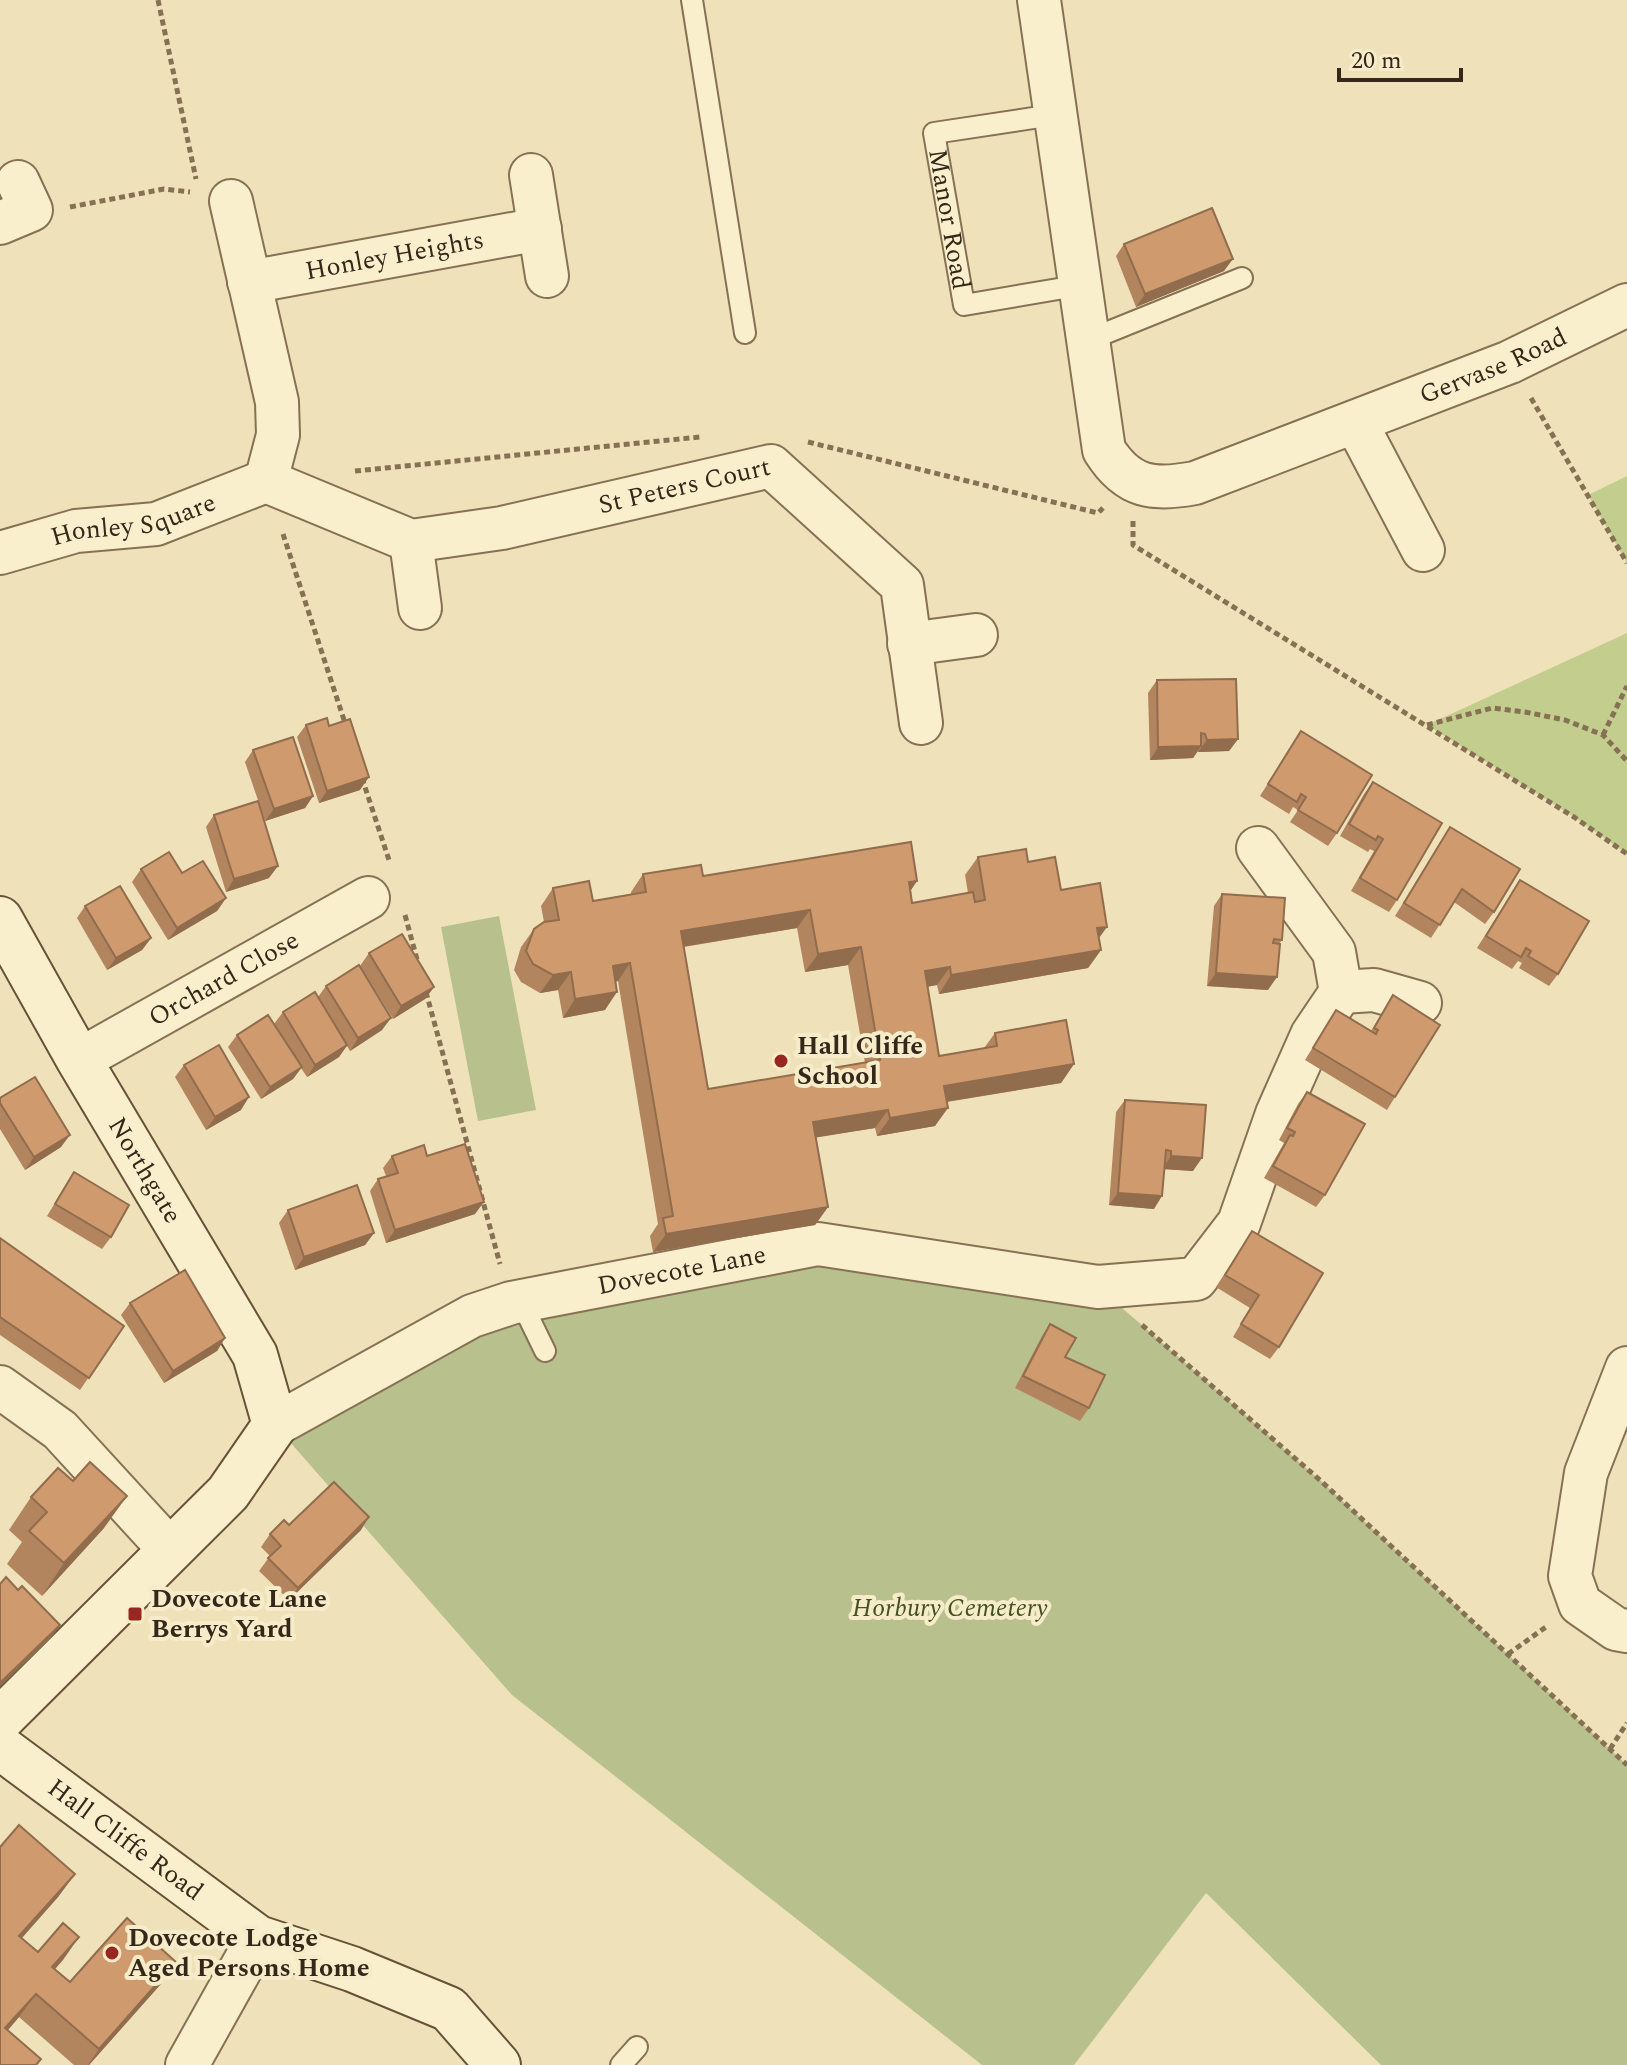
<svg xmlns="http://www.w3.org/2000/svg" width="1627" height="2065" font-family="Spectral,serif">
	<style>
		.green { fill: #c3cd8e }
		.cemetery { fill: #b8c18e }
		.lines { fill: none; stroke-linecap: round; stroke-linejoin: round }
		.lane-casing { stroke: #867154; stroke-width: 24 }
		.street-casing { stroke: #867154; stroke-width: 46 }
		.secondary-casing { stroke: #685237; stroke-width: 48 }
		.path { stroke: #867154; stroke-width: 5; stroke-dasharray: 6 4; stroke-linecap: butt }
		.lane { stroke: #faefcd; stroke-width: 20 }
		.street { stroke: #faefcd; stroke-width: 42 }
		.secondary { stroke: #faefcd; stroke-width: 44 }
		.wall { fill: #b2855f; fill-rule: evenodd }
		.shaded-wall { fill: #916c4d }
		.building { fill: #cf9b6e; stroke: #916c4d; stroke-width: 2; fill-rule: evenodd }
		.poi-dot { fill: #982621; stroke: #f7ecc9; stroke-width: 3 }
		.labels { text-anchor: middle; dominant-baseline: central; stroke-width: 8; stroke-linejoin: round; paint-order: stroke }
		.street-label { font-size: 26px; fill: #34281a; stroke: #f7ecc9 }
		.poi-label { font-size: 26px; font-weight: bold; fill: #34281a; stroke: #f7ecc9; text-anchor: start }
		.park-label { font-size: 26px; font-style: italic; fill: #43521f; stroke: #f7ecc9 }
	</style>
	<rect width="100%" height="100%" fill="#efe2ba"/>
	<g class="green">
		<path d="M1627,476V563L1588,495Z"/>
		<path d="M1627,633V854L1574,817L1427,725Z"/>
	</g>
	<g class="cemetery">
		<path d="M499,916L536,1110L478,1121L441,927Z"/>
		<path d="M818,1244L1098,1287L1321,1481L1627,1765V2065H1381L1206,1893L1074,2065H982L512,1695L275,1425L472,1316Z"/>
	</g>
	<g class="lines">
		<g class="lane-casing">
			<g id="lane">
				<path d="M692,0L745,333"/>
				<path id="s1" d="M1053,115L934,133L964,305L1082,285"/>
				<path d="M1091,339L1242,278"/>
				<path d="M511,1303L527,1314L545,1351"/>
				<path d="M621,2065L637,2047"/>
			</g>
		</g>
		<g class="street-casing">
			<g id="street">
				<path id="s2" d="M1039,0L1104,450C1128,488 1153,491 1195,483L1510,362L1627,305"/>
				<path d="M531,175L547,276"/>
				<path d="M231,201L277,402L278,435L266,481"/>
				<path d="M0,223L31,210L18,182"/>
				<path id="s3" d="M249,282L540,229"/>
				<path d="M1356,423L1423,550"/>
				<path id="s4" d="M266,481L411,541L502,528L771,466L902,585L921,723"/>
				<path d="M411,541L420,608"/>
				<path id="s5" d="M0,553L76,531L156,524L266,481"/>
				<path d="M909,644L976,635"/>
				<path d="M1341,992L1374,990L1420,1003"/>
				<path id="s6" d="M79,1060L368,898"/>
				<path d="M1627,1368L1586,1473L1570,1576L1580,1604L1616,1629L1627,1631"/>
				<path d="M0,1387L60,1430L170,1550"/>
				<path id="s7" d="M275,1425L472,1316L511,1303L818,1244L1098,1287L1196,1279L1239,1223L1277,1114L1312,1035L1341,992L1334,952L1258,848"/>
				<path d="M187,2065L258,1938"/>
			</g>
		</g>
		<g class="secondary-casing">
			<g id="secondary">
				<path id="s8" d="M0,919L79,1060L255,1355L275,1425L228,1493L0,1720"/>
				<path id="s9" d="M0,1747L258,1938L352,1969L449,2009L498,2065"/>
			</g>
		</g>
		<g class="path">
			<path d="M158,0L196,179"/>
			<path d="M70,207L164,189L190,192"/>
			<path d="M1531,398L1627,563"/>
			<path d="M808,442L1098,513L1103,508"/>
			<path d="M355,471L700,437"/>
			<path d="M1133,521V545L1574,817L1627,854"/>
			<path d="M283,534L346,726"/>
			<path d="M1427,725L1492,708L1525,712L1565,720L1603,735L1627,761"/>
			<path d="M1603,735L1627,686"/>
			<path d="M362,778L390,863"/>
			<path d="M405,915L418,963"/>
			<path d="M426,992L500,1264"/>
			<path d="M1142,1325L1321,1481L1627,1765"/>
			<path d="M1508,1654L1546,1627"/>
			<path d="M1610,1749L1627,1723"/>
		</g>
		<use href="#lane" class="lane"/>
		<use href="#street" class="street"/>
		<use href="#secondary" class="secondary"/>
	</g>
	<g class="wall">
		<path d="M1124,244L1224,271L1136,307L1116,256Z"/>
		<path d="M1157,680L1238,739L1229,751L1198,752V751L1193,758L1150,760L1148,693Z"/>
		<path d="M306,725L329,726L360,790L319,803L297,737Z"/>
		<path d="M1301,731L1337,833L1328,846L1290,822L1298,810L1293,807L1289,814L1260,796Z"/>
		<path d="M253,750L313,796L305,808L265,821L245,762Z"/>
		<path d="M1373,782L1397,900L1389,912L1351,891L1374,851L1370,849L1368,852L1340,836L1364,794Z"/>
		<path d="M214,815L269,878L226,892L206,827Z"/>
		<path d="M1450,827L1494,912L1485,924L1454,902L1431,938L1395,916Z"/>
		<path d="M978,857L1028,862L1061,890L1099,938L1101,950L1088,968L939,994L937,985L927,987L939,1056L984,1048L995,1033L1074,1064L1061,1083L947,1102L935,1126L877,1136L875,1128L816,1137L828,1207L815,1225L653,1252L650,1236L658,1224L618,981L616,982L605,1010L563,1018L558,990L540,993L521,982L514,970L521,947L534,929L544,922L541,906L553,888L593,901L631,894V892L643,874L917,881L910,891L912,903L968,893L965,875ZM797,928L805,972L848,965L865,1063L708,1089L684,947Z"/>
		<path d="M141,869L182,873L226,898L217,911L168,940L132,882Z"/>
		<path d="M1520,880L1558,974L1549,986L1519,968L1522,963L1518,961L1512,969L1477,948Z"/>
		<path d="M1222,894L1282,940L1279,944L1268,990L1207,986L1214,906Z"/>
		<path d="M85,906L151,938L142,950L107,970L77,918Z"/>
		<path d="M369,953L434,987L425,999L393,1019L360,966Z"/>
		<path d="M326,986L382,1030L350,1051L347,1046L339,1057L307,1077L301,1068L293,1079L261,1099L228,1047L237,1035L274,1024L283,1012L318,997Z"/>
		<path d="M1393,995L1395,1097L1387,1110L1305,1060L1336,1010L1371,1031Z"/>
		<path d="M184,1065L241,1110L206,1130L175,1077Z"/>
		<path d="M1307,1092L1325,1195L1316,1207L1264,1178L1284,1143L1279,1140L1298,1104Z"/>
		<path d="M0,1098L61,1147L25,1170L0,1129Z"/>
		<path d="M1125,1100L1193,1171L1164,1169L1154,1209L1109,1205L1116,1112Z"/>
		<path d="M392,1156H427L475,1214L386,1243L370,1191L378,1179L386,1176L383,1168Z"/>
		<path d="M74,1172L111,1237L102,1249L47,1216Z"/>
		<path d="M288,1210L374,1233L365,1245L295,1270L279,1223Z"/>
		<path d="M1252,1231L1279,1347L1270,1359L1233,1337L1250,1308L1216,1287Z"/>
		<path d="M0,1238L124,1326L80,1390L0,1335Z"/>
		<path d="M130,1303L225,1338L217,1351L164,1383L121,1315Z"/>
		<path d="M1050,1324L1089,1408L1080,1421L1015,1388L1042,1336Z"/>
		<path d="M31,1497L104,1528L42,1596L7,1564L22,1542L9,1530Z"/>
		<path d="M289,1525L361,1530L289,1600L259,1571L270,1556L261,1547L270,1534Z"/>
		<path d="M0,1847L75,1874L58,1897L22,1938L38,1952L79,1937L54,1969L70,1982L176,1962L160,1985L89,2065H74L19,2017L8,2030L0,2065Z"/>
	</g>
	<g class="shaded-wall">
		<path d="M1233,259L1224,271L1136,307L1145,294Z"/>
		<path d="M1238,739L1229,751L1198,752L1207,740Z"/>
		<path d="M1201,746L1193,758L1150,760L1158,747Z"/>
		<path d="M369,777L360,790L319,803L327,791Z"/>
		<path d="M313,796L305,808L265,821L274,809Z"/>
		<path d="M278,866L269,878L226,892L234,879Z"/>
		<path d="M917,881L905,899L909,882Z"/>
		<path d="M226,898L217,911L168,940L177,928Z"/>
		<path d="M810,910L797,928L668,949L681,931Z"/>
		<path d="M1107,927L1094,945L1097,928Z"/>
		<path d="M151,938L142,950L107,970L116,958Z"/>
		<path d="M861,947L848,965L805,972L818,954Z"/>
		<path d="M1101,950L1088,968L939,994L951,975Z"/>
		<path d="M630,963L618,981L601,984L613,966Z"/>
		<path d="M950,967L937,985L912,989L925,971Z"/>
		<path d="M571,972L558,990L540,993L553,975Z"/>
		<path d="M1216,973L1277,977L1268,990L1207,986Z"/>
		<path d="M434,987L425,999L393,1019L401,1006Z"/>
		<path d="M617,992L605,1010L563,1018L575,999Z"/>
		<path d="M391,1018L382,1030L350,1051L358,1038Z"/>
		<path d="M347,1045L339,1057L307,1077L315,1065Z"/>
		<path d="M1074,1064L1061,1083L932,1104L944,1086Z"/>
		<path d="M302,1067L293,1079L261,1099L270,1087Z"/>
		<path d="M249,1097L241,1110L206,1130L215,1117Z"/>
		<path d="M948,1108L935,1126L877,1136L890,1118Z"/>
		<path d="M888,1110L875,1128L801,1140L813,1122Z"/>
		<path d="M70,1135L61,1147L25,1170L34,1157Z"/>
		<path d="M1171,1156L1202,1158L1193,1171L1162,1169Z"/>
		<path d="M1118,1193L1162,1196L1154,1209L1109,1205Z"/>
		<path d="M484,1202L475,1214L386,1243L395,1230Z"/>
		<path d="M828,1207L815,1225L653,1252L666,1234Z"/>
		<path d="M374,1233L365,1245L295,1270L304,1257Z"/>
		<path d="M225,1338L217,1351L164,1383L173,1371Z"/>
		<path d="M127,1496L104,1528L42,1596L64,1563Z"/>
		<path d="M369,1517L361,1530L289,1600L298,1588Z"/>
		<path d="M60,1625L51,1638L0,1687V1683Z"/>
		<path d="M75,1874L58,1897L3,1959L19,1936Z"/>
		<path d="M79,1937L63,1960L36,1991L52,1967Z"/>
		<path d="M176,1962L160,1985L89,2065H88L99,2049Z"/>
		<path d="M36,1994L19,2017L0,2039L5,2028Z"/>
	</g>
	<g class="building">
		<path d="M1212,208L1233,259L1145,294L1124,244Z"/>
		<path d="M1236,679L1238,739L1207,740L1205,734L1201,733V746L1158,747L1157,680Z"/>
		<path d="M327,718L329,726L350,719L369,777L327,791L306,725Z"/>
		<path d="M1301,731L1372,775L1337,833L1298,810L1306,797L1301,794L1297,802L1268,784Z"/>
		<path d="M293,737L313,796L274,809L253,750Z"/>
		<path d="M1373,782L1442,823L1397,900L1360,878L1383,839L1378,836L1376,840L1349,824Z"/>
		<path d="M258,801L278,866L234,879L214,815Z"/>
		<path d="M1450,827L1520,869L1494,912L1462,889L1440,925L1404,903Z"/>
		<path d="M911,842L917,881L909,882L912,903L973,892L975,902L985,900L978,857L1026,849L1028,862L1055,857L1061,890L1100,883L1107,927L1097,928L1101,950L951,975L950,967L925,971L939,1056L997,1046L995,1033L1066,1020L1074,1064L944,1086L948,1108L890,1118L888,1110L813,1122L828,1207L666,1234L663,1218L673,1216L630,963L613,966L617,992L575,999L571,972L553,975L533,964L526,951L534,929L544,922L559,920L553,888L589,881L593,901L646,892L643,874L701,865L703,876ZM810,910L818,954L861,947L880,1060L708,1089L681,931Z"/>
		<path d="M169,852L182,873L203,861L226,898L177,928L141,869Z"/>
		<path d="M1520,880L1589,921L1558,974L1528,956L1531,951L1526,948L1521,957L1486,936Z"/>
		<path d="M120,886L151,938L116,958L85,906Z"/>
		<path d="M1222,894L1285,898L1282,940L1274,939L1273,943L1280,944L1277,977L1216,973Z"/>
		<path d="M402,934L434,987L401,1006L369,953Z"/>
		<path d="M359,965L391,1018L358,1038L326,986Z"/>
		<path d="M315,992L347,1045L315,1065L283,1012Z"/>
		<path d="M1393,995L1440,1025L1395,1097L1313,1048L1336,1010L1376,1034L1378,1030L1374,1028Z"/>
		<path d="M268,1015L302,1067L270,1087L237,1035Z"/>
		<path d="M219,1045L249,1097L215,1117L184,1065Z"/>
		<path d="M35,1077L70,1135L34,1157L0,1103V1098Z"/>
		<path d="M1307,1092L1365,1124L1325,1195L1273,1166L1290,1135L1293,1136L1295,1132L1287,1128Z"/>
		<path d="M1125,1100L1206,1105L1202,1158L1171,1156V1151L1166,1150L1162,1196L1118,1193Z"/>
		<path d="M465,1144L484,1202L395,1230L378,1179L398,1173L392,1156L424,1145L427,1156Z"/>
		<path d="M74,1172L129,1205L111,1237L55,1204Z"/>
		<path d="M357,1185L374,1233L304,1257L288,1210Z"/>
		<path d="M1252,1231L1323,1273L1279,1347L1241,1324L1259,1295L1225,1275Z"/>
		<path d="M0,1238L124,1326L89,1378L0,1317Z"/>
		<path d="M185,1270L225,1338L173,1371L130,1303Z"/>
		<path d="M1050,1324L1076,1338L1065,1357L1105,1375L1089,1408L1023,1376Z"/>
		<path d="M90,1462L127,1496L64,1563L29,1531L47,1512L31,1497L58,1468L73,1481Z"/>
		<path d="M334,1482L369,1517L298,1588L268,1558L281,1546L270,1534L284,1520L289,1525Z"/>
		<path d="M6,1577L18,1590L22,1586L60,1625L0,1683V1584Z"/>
		<path d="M19,1825L75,1874L19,1936L38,1952L63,1923L79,1937L52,1967L70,1982L127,1918L176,1962L99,2049L36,1994L5,2028L41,2059L36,2065H0V1847Z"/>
	</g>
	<g class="poi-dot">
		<circle cx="781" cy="1061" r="8"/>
		<rect x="127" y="1606" width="16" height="16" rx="4"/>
		<circle cx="112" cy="1953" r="8"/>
	</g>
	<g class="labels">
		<g class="street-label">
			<text stroke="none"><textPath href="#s1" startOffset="208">Manor Road</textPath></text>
			<text stroke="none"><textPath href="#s3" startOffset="148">Honley Heights</textPath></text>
			<text stroke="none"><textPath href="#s2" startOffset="880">Gervase Road</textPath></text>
			<text stroke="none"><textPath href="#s4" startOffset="436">St Peters Court</textPath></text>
			<text stroke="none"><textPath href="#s5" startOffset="138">Honley Square</textPath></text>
			<text stroke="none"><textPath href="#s6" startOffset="166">Orchard Close</textPath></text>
			<text stroke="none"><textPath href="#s8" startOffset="290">Northgate</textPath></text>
			<text stroke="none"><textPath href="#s7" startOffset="440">Dovecote Lane</textPath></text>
			<text stroke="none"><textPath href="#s9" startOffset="156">Hall Cliffe Road</textPath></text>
		</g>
		<g class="poi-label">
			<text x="797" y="1046">Hall Cliffe<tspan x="797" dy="30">School</tspan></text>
			<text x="151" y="1599">Dovecote Lane<tspan x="151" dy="30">Berrys Yard</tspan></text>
			<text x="128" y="1938">Dovecote Lodge<tspan x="128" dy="30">Aged Persons Home</tspan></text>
		</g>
		<g class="park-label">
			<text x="950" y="1608">Horbury Cemetery</text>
		</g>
	</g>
	<path d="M1339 68v12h122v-12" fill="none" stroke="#34281a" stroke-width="4"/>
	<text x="1351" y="68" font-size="24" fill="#34281a" stroke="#f7ecc9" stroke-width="6" paint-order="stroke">20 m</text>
</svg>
